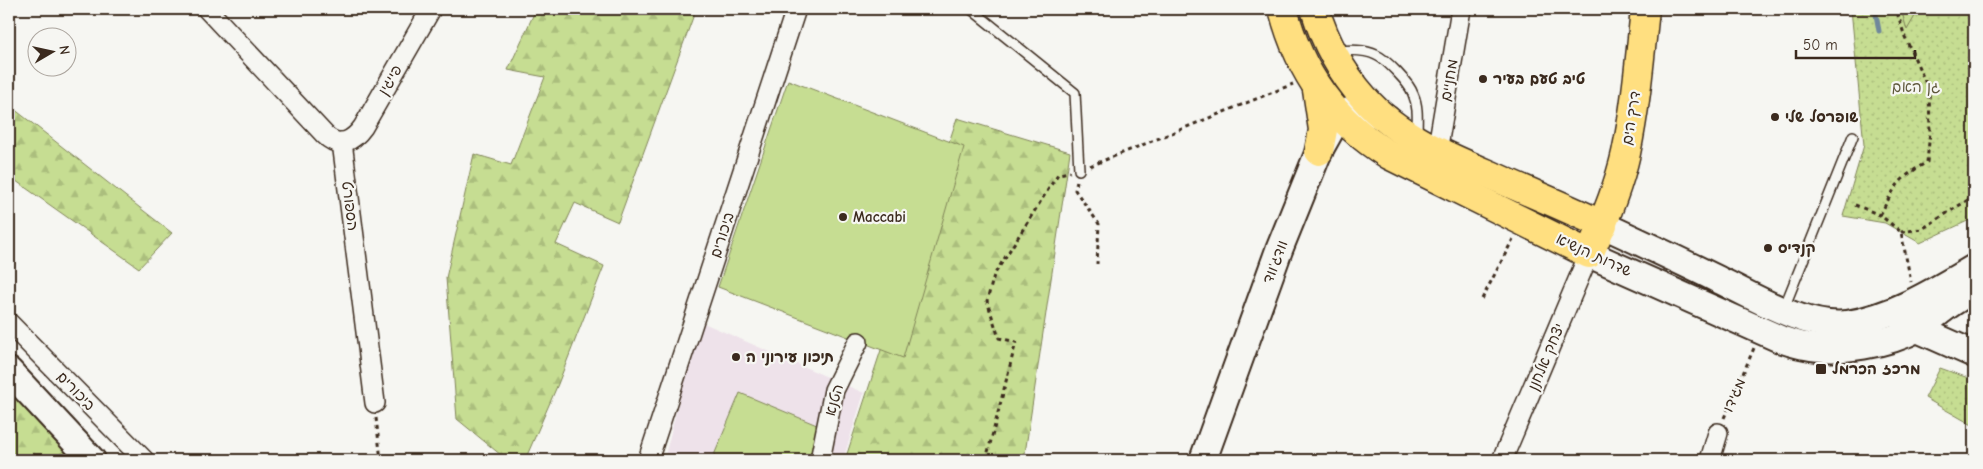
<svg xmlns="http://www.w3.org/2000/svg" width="1983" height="469" font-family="'Comic Neue','Playpen Sans Hebrew',sans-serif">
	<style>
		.built { fill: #eee2ea }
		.grass { fill: url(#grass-dots); stroke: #808458 }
		.forest { fill: url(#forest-firs); stroke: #808458 }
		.garden { fill: #c6dd92; stroke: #808458 }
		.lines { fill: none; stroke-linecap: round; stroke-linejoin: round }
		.stream { stroke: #6f889b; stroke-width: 5 }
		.lane-casing { stroke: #3b2a1e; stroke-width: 12 }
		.street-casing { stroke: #3b2a1e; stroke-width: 22 }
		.secondary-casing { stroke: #3b2a1e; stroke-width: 30 }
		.primary-casing { stroke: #3b2a1e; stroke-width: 31 }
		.path { stroke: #3b2a1e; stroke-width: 3; stroke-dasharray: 4 4; stroke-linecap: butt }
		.lane { stroke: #f6f6f2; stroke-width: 9 }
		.street { stroke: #f6f6f2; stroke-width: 19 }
		.secondary { stroke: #f6f6f2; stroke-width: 26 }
		.primary { stroke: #ffdf80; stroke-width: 28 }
		.poi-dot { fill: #3b2a1e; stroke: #f6f6f2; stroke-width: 2 }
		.labels { text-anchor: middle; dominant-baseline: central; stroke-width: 4.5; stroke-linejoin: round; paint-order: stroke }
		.poi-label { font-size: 15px; font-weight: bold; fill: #3b2a1e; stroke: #f6f6f2; text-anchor: start }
		.street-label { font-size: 15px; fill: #3b2a1e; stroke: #f6f6f2 }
		.park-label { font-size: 15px; fill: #5e573b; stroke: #f6f6f2 }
	</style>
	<defs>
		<pattern id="grass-dots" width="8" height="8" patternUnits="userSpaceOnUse" patternTransform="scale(1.25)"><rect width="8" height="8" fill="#c6dd92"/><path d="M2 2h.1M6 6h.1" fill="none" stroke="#abbe7d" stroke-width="1.8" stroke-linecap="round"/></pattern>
		<pattern id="forest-firs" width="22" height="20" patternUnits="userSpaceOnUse" patternTransform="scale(1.25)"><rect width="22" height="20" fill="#c6dd92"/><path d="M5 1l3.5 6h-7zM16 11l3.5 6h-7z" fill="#abbe7d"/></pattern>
	</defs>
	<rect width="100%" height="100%" fill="#f6f6f2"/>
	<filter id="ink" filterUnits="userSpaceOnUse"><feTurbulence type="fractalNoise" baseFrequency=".02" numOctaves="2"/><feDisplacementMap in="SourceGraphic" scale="10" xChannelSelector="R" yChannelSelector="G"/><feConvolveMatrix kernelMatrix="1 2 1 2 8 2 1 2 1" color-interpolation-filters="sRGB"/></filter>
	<g filter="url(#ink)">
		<path class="built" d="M699,321L864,393L843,460H664Z"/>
		<g class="grass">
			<path d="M1851,9H1901L1907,29L1919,9H1974V218L1920,243L1885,223L1843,216L1864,145Z"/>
			<path d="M1940,368L1974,380V426L1925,398Z"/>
		</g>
		<g class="forest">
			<path d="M536,9H696L618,222L575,203L556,244L604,266L558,384L525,460H507L457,419L446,278L474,154L511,165L545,77L508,70Z"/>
			<path d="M1901,9H1919L1907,30Z"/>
			<path d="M9,105L172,233L139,268L9,176Z"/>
			<path d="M957,118L1070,152L1024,460H845Z"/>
			<path d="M9,353L96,460H9Z"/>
		</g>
		<g class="garden">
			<path d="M788,80L964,147L903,358L718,287Z"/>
			<path d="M740,393L824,428L811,460H712Z"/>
		</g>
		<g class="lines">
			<path class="stream" d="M1875,9L1879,31"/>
			<g class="lane-casing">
				<g id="lane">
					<path d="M971,9L1075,93L1079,170"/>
					<path d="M1337,51C1349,50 1365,49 1376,55C1386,59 1410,84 1413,94C1419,107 1417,122 1417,136"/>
					<path d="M1784,308L1853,136"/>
				</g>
			</g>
			<g class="street-casing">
				<g id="street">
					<path d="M207,9L325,135C339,149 353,141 363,127L431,9"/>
					<path d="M342,142L375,403"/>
					<path d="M1437,152L1461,9"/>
					<path d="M9,323L144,460"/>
					<path d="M648,460L796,9"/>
					<path d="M820,460L834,390L858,342"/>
					<path d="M1502,460L1589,254"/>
					<path d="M1710,460L1718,433"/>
				</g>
			</g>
			<g class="secondary-casing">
				<g id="secondary">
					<path d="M1603,225C1642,243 1681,261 1719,280C1755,297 1806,329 1847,324C1893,317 1935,291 1974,268"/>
					<path d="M1589,254L1780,339C1789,342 1797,345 1806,346C1838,353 1889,344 1918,328C1926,323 1934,316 1942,310C1952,302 1963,296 1974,289"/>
					<path d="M1904,323L1974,354"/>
					<path d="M9,371L92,460"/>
					<path d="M1203,460L1279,250L1319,151L1333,126L1345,112L1353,110H1368L1387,119"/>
				</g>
			</g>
			<g class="primary-casing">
				<g id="primary">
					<path d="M1283,9C1299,71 1333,121 1389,155L1589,254C1604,222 1618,189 1626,153C1636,106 1640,57 1645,9"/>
					<path d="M1315,9C1325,42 1341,72 1364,98C1397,136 1446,156 1491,175C1528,192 1566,207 1603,225"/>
					<path d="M1317,90L1323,130L1319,151"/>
				</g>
			</g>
			<g class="path">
				<path d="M1090,166L1293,84"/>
				<path d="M1077,181L1075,190L1099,224L1097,264"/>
				<path d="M1855,205L1880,215L1901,232L1911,282"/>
				<path d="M1880,215C1896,185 1897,180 1927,162L1930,132L1929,90L1905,37L1896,9"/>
				<path d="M1901,232L1922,229L1974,196"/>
				<path d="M1482,299L1513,239"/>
				<path d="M376,418L381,460"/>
				<path d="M1724,418L1754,348"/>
				<path d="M986,460L1016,342L999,338L987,301L994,275L1058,174L1070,172"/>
			</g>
			<use href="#lane" class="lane"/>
			<use href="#street" class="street"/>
			<use href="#secondary" class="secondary"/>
			<use href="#primary" class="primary"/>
		</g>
	</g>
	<g class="poi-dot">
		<circle cx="1483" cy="79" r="5"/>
		<circle cx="1775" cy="117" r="5"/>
		<circle cx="843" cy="217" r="5"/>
		<circle cx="1768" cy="248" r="5"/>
		<circle cx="736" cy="357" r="5"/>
		<rect x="1815" y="363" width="12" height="12" rx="2.5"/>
	</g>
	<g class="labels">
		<g class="poi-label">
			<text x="1493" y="79">טיב טעם בעיר</text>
			<text x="1785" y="117">שופרסל שלי</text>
			<text x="853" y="217">Maccabi</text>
			<text x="1778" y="248">קנדיס</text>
			<text x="746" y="357">תיכון עירוני ה</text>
			<text x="1832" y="369">מרכז הכרמל</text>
		</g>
		<g class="street-label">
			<text transform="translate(390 80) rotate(-60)">פייגין</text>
			<text transform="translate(1449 80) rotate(-80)">מחניים</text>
			<text transform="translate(1631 118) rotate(-81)">דרך הים</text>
			<text transform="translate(350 206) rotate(83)">הספורט</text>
			<text transform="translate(722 235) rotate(-72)">ביכורים</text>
			<text transform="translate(1594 255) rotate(25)">שדרות הנשיא</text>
			<text transform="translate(1275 262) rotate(-69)">וודג'ווד</text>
			<text transform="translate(1546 357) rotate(-67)">יצחק אלחנן</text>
			<text transform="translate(76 391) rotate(46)">ביכורים</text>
			<text transform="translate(1734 395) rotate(-66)">מגידו</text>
			<text transform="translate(834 400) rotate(-74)">הטנא</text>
		</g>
		<g class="park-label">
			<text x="1916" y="87">גן האם</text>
		</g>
	</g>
	<rect width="1983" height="469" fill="none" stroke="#f6f6f2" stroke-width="30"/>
	<rect x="15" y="15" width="1953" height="439" fill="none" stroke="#3b2a1e" stroke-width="2" filter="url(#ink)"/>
	<g transform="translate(52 52) rotate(81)"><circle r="24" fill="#f6f6f2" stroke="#aba49d"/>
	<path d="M0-4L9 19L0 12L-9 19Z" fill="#3b2a1e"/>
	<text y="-8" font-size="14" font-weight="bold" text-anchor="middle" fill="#3b2a1e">N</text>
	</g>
	<path d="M1796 50v8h119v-8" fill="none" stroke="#3b2a1e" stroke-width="2.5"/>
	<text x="1803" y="50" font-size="15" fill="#3b2a1e" stroke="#f6f6f2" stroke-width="4" paint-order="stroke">50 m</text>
</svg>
